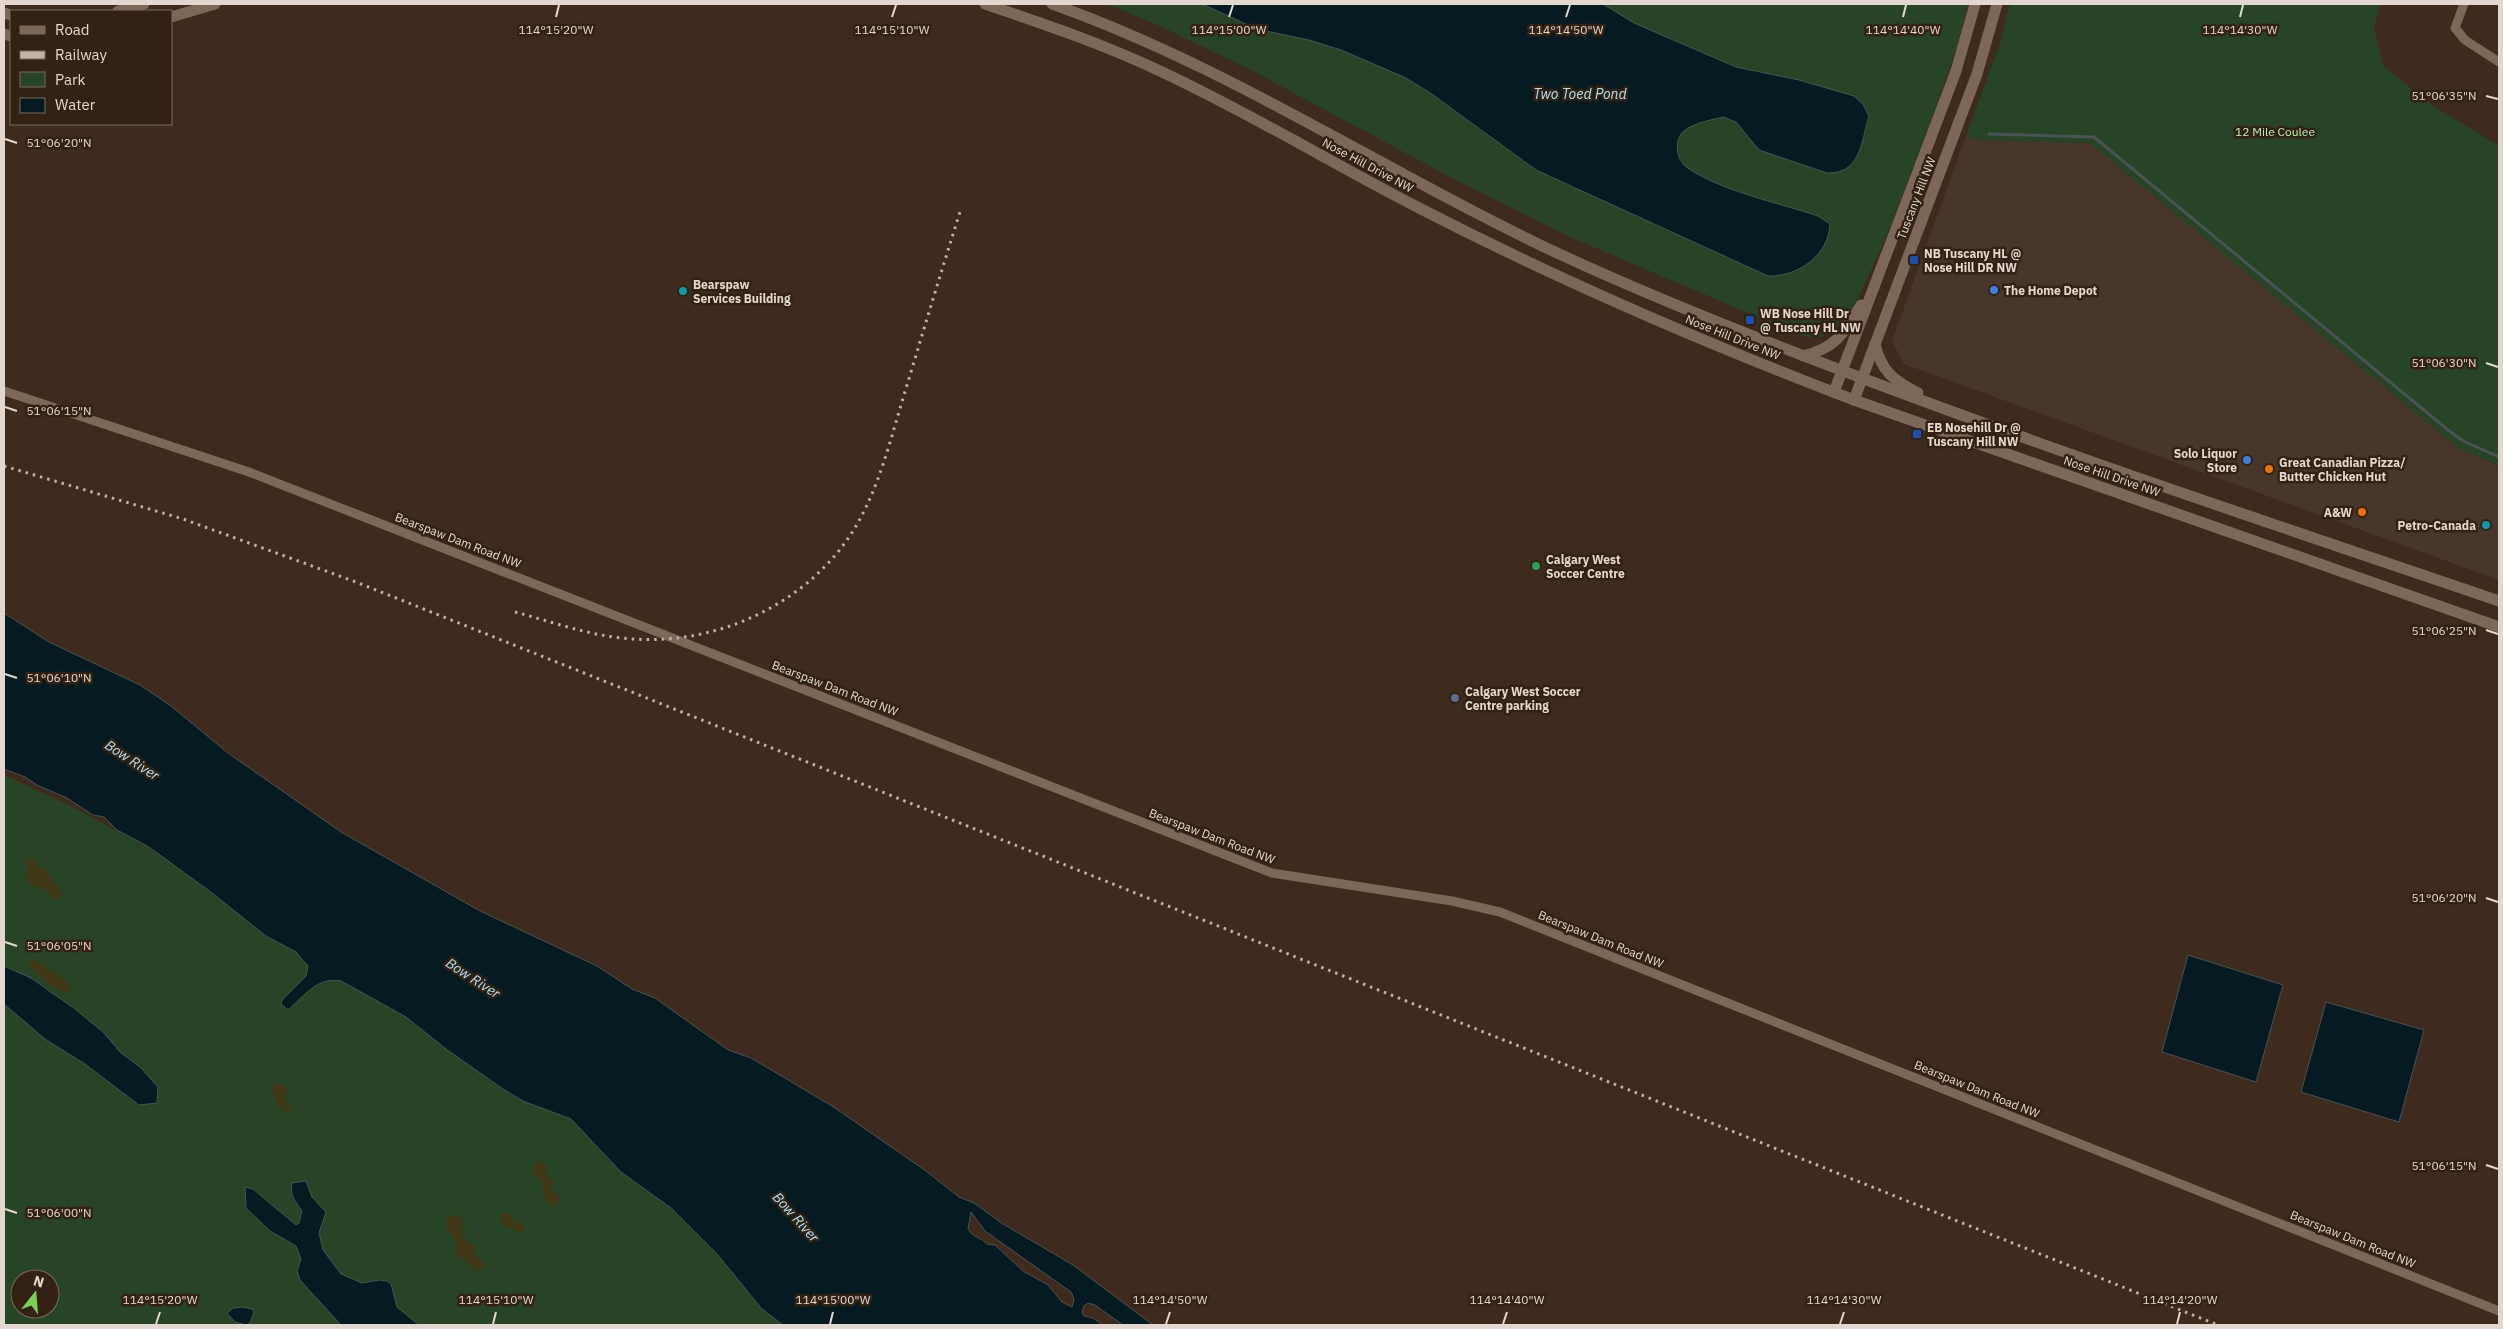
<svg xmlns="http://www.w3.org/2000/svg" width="2503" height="1329" font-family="'IBM Plex Sans',sans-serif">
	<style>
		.commercial { fill: #48362d }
		.green { fill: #274427; fill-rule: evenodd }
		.sand { fill: #403717 }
		.water { fill: #061a21; stroke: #485355; fill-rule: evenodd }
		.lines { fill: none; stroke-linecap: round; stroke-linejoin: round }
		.stream { stroke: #485355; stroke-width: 3 }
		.minor { stroke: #7d6758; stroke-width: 9 }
		.tertiary { stroke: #7d6758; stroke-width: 11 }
		.rail { stroke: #bfb2a9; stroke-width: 3; stroke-dasharray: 2.5 5; stroke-linecap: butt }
		.ticks { fill: none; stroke: #e3d7cf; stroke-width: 2 }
		.transit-dot { fill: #1a4fb4; stroke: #332214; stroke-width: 2 }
		.shop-dot { fill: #3f7fe0; stroke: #332214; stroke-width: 2 }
		.culture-dot { fill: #0f9aa8; stroke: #332214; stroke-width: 2 }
		.food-dot { fill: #e8710a; stroke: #332214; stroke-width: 2 }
		.leisure-dot { fill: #2e9e5b; stroke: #332214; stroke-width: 2 }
		.service-dot { fill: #5c6f8a; stroke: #332214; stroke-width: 2 }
		.labels { text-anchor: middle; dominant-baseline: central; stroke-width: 5; stroke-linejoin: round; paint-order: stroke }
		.park-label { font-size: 12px; fill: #b9f5b7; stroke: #332214 }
		.street-label { font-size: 12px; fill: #e3d7cf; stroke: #332214 }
		.poi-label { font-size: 12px; font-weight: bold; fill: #e3d7cf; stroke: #332214; text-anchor: start }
		.water-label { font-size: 14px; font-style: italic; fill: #ace3f7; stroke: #332214 }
		.ticks-label { font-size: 12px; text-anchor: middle; fill: #e3d7cf; stroke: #332214; stroke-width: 5; stroke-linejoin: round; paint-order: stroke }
	</style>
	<rect width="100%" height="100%" fill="#3e2b1e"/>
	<path class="commercial" d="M1966,136L1975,140L2090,143L2459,449L2499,466V580L1904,364L1892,341Z"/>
	<g class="green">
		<path d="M1107,4H1968L1958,43L1933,116L1885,240L1848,320L1820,338L1802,336L1570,237L1450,177L1253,71L1160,26Z"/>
		<path d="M2010,4H2380L2374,29L2383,65L2427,102L2499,146V466L2459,449L2090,143L1975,140L1966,136L2000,44Z"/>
		<path d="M4,775L67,804L143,845L583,1115L805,1325H4ZM20,1279H50V1309H20Z"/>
	</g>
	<g class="sand">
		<path d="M31,858L34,859L36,865L46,869L53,883L62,889L60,899H53L45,889L31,885L26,878L28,870L26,859Z"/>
		<path d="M34,959L68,982L71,987L70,993C60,994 30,972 29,962Z"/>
		<path d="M275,1082L283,1084L288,1088L285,1098L291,1109L289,1114C278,1110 270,1092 275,1082Z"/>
		<path d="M538,1161L547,1164L546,1174L553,1182L552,1191L560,1198L557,1205L553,1206L545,1201L542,1182L533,1172L535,1163Z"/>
		<path d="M503,1213H508L513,1220L524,1226L523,1233L503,1225L501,1216Z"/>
		<path d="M451,1215L460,1217L463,1223L462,1238L476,1245L474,1254L487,1265L475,1272L467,1261L456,1254L455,1238L446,1229V1219Z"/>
	</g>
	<g class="water">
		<path d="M1202,4H1603L1634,23L1736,67L1799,80L1854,96L1863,104L1869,116C1861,142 1861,174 1827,173L1759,150L1736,122L1723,117C1711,120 1693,123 1684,131C1674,139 1676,158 1685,166C1717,190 1779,203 1818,216L1830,224C1829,255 1798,277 1768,276L1536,170L1429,92L1404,77L1341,50L1309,40L1257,29Z"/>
		<path d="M4,613L49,642L140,685L171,706L228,753L341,832L480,911L597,966L632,989L655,998L728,1050L751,1058L832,1106L926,1171L959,1197L974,1203L1003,1224L1073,1265L1153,1325H1123L1095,1305L1088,1303L1084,1306L1082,1312L1084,1316L1093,1318L1103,1325H783L761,1308L718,1255L671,1208L621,1172L571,1119L523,1101L503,1089L446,1049L406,1017L341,981C318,976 304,996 288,1010L281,1004L282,1000L306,976L308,966L296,952L266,936L212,893L149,847L117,830L104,817L93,815L67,798L37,785L25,777L4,769ZM971,1212L985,1231L1071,1292L1074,1299L1072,1307L1062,1302L1048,1285L1023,1271L995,1245L987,1244C981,1237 973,1238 968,1229Z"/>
		<path d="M2188,955L2283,985L2256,1082L2162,1052Z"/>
		<path d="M4,966L31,978L75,1009L104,1033L120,1052L141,1068L158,1087L157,1103L139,1105L85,1064L45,1039L4,1004Z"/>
		<path d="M2326,1002L2424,1030L2399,1122L2301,1092Z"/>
		<path d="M306,1181L312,1197L326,1212L319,1233L323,1250L341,1274L362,1283L379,1280L387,1281L391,1284L397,1307L419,1325H341L300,1280L297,1271L301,1259L296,1246L270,1231L246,1208L245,1187L253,1189L296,1225L299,1223L302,1211C296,1202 289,1195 292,1183Z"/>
		<path d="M243,1307L252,1309L254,1312L250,1323L246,1325L235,1322L227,1313L233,1308Z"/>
	</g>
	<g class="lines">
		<path class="stream" d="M1989,134L2094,137L2448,430L2463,441L2499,457"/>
		<g class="minor">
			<path d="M2464,4L2455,28L2465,40L2499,62"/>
			<path d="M4,391L249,472L1272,873L1452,901L1500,912L2499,1311"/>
		</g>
		<g class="tertiary">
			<path d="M985,4C1044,24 1103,44 1160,71C1250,113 1335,165 1423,210C1563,282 1707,344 1854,400L2499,627"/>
			<path d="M1052,4C1233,68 1394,178 1568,258C1666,303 1767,342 1867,380C2076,459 2288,529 2499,601"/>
			<path d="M118,11L144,4"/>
			<path d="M4,13L11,15"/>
			<path d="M171,17L215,4"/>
			<path d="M4,34L11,36"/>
			<path d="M1875,344C1881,371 1894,381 1918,393"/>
			<path d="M1803,356C1836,348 1844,333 1861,305"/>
			<path d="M1834,392L1939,116L1956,71L1975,4"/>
			<path d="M1854,400L1977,74L1997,4"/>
		</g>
		<g class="rail">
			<path d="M4,466L183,519L356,582L2218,1325"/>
			<path d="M515,612C553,622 593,637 633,639C718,645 807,604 853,531C881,486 892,432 908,382C925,325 942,269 960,212"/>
		</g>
	</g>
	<path class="ticks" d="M556,17L559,5M892,17L896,5M1229,17L1233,5M1566,17L1570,5M1903,17L1906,5M2240,17L2243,5M2486,96L2498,99M5,139L17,143M2486,363L2498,367M5,407L17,411M2486,630L2498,634M5,674L17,678M2486,898L2498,902M5,942L17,946M2486,1165L2498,1169M5,1209L17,1213M156,1324L160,1312M493,1324L496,1312M830,1324L833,1312M1166,1324L1170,1312M1503,1324L1507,1312M1840,1324L1844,1312M2177,1324L2180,1312"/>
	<g class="transit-dot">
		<rect x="1909" y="255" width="10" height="10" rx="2.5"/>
		<rect x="1745" y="315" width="10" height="10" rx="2.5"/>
		<rect x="1912" y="429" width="10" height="10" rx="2.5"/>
	</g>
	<g class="shop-dot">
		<circle cx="1994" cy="290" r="5"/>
		<circle cx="2247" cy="460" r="5"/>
	</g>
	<g class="culture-dot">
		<circle cx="683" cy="291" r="5"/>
		<circle cx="2486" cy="525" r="5"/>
	</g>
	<g class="food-dot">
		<circle cx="2269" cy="469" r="5"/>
		<circle cx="2362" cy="512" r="5"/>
	</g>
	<circle class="leisure-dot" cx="1536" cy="566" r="5"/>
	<circle class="service-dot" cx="1455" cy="698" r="5"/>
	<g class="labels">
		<g class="park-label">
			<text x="2275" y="131">12 Mile Coulee</text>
		</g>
		<g class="street-label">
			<text transform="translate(1368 165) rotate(28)">Nose Hill Drive NW</text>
			<text transform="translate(1916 198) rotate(-69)">Tuscany Hill NW</text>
			<text transform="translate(1733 337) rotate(22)">Nose Hill Drive NW</text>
			<text transform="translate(2112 476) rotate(19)">Nose Hill Drive NW</text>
			<text transform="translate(458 540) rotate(21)">Bearspaw Dam Road NW</text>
			<text transform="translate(835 688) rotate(21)">Bearspaw Dam Road NW</text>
			<text transform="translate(1212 836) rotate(21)">Bearspaw Dam Road NW</text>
			<text transform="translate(1601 939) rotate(22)">Bearspaw Dam Road NW</text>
			<text transform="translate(1977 1089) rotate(22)">Bearspaw Dam Road NW</text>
			<text transform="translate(2353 1239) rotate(22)">Bearspaw Dam Road NW</text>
		</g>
		<g class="poi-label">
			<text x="1924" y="253">NB Tuscany HL @<tspan x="1924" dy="14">Nose Hill DR NW</tspan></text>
			<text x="693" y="284">Bearspaw<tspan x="693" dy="14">Services Building</tspan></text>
			<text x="2004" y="290">The Home Depot</text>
			<text x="1760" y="313">WB Nose Hill Dr<tspan x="1760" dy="14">@ Tuscany HL NW</tspan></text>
			<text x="1927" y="427">EB Nosehill Dr @<tspan x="1927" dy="14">Tuscany Hill NW</tspan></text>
			<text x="2237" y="453" text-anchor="end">Solo Liquor<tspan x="2237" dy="14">Store</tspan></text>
			<text x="2279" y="462">Great Canadian Pizza/<tspan x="2279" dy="14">Butter Chicken Hut</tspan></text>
			<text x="2352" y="512" text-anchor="end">A&amp;W</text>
			<text x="2476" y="525" text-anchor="end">Petro-Canada</text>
			<text x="1546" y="559">Calgary West<tspan x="1546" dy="14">Soccer Centre</tspan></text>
			<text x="1465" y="691">Calgary West Soccer<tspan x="1465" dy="14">Centre parking</tspan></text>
		</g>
		<g class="water-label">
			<text x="1580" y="94">Two Toed Pond</text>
			<text transform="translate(132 760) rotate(33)">Bow River</text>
			<text transform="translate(473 978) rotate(33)">Bow River</text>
			<text transform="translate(796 1217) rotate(48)">Bow River</text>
		</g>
	</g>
	<g class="ticks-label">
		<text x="556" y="34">114°15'20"W</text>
		<text x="892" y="34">114°15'10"W</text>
		<text x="1229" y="34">114°15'00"W</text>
		<text x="1566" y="34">114°14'50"W</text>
		<text x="1903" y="34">114°14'40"W</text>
		<text x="2240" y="34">114°14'30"W</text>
		<text x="2444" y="100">51°06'35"N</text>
		<text x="59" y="147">51°06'20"N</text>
		<text x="2444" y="367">51°06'30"N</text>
		<text x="59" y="415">51°06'15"N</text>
		<text x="2444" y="635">51°06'25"N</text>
		<text x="59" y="682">51°06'10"N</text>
		<text x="2444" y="902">51°06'20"N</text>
		<text x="59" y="950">51°06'05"N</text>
		<text x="2444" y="1170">51°06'15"N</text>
		<text x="59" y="1217">51°06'00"N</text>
		<text x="160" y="1304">114°15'20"W</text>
		<text x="496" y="1304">114°15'10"W</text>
		<text x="833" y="1304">114°15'00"W</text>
		<text x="1170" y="1304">114°14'50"W</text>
		<text x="1507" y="1304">114°14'40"W</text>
		<text x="1844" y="1304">114°14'30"W</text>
		<text x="2180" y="1304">114°14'20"W</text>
	</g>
	<rect width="2503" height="1329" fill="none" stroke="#e3d7cf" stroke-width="10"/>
	<rect x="10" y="10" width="162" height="115" fill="#332214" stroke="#796a5f"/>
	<rect x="20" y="26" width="25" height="8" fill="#7d6758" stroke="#796a5f"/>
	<text x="55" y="35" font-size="15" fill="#e3d7cf">Road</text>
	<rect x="20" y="51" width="25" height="8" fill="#bfb2a9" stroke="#796a5f"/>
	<text x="55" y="60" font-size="15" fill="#e3d7cf">Railway</text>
	<rect x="20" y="72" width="25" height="15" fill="#274427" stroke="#796a5f"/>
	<text x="55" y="85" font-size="15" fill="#e3d7cf">Park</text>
	<rect x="20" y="98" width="25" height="15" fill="#061a21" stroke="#796a5f"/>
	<text x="55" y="110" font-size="15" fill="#e3d7cf">Water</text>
	<g transform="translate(35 1294) rotate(17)"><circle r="24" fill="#332214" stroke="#796a5f"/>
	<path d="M0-4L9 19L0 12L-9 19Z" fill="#7bd156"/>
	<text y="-8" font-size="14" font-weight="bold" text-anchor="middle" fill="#e3d7cf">N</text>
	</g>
</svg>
